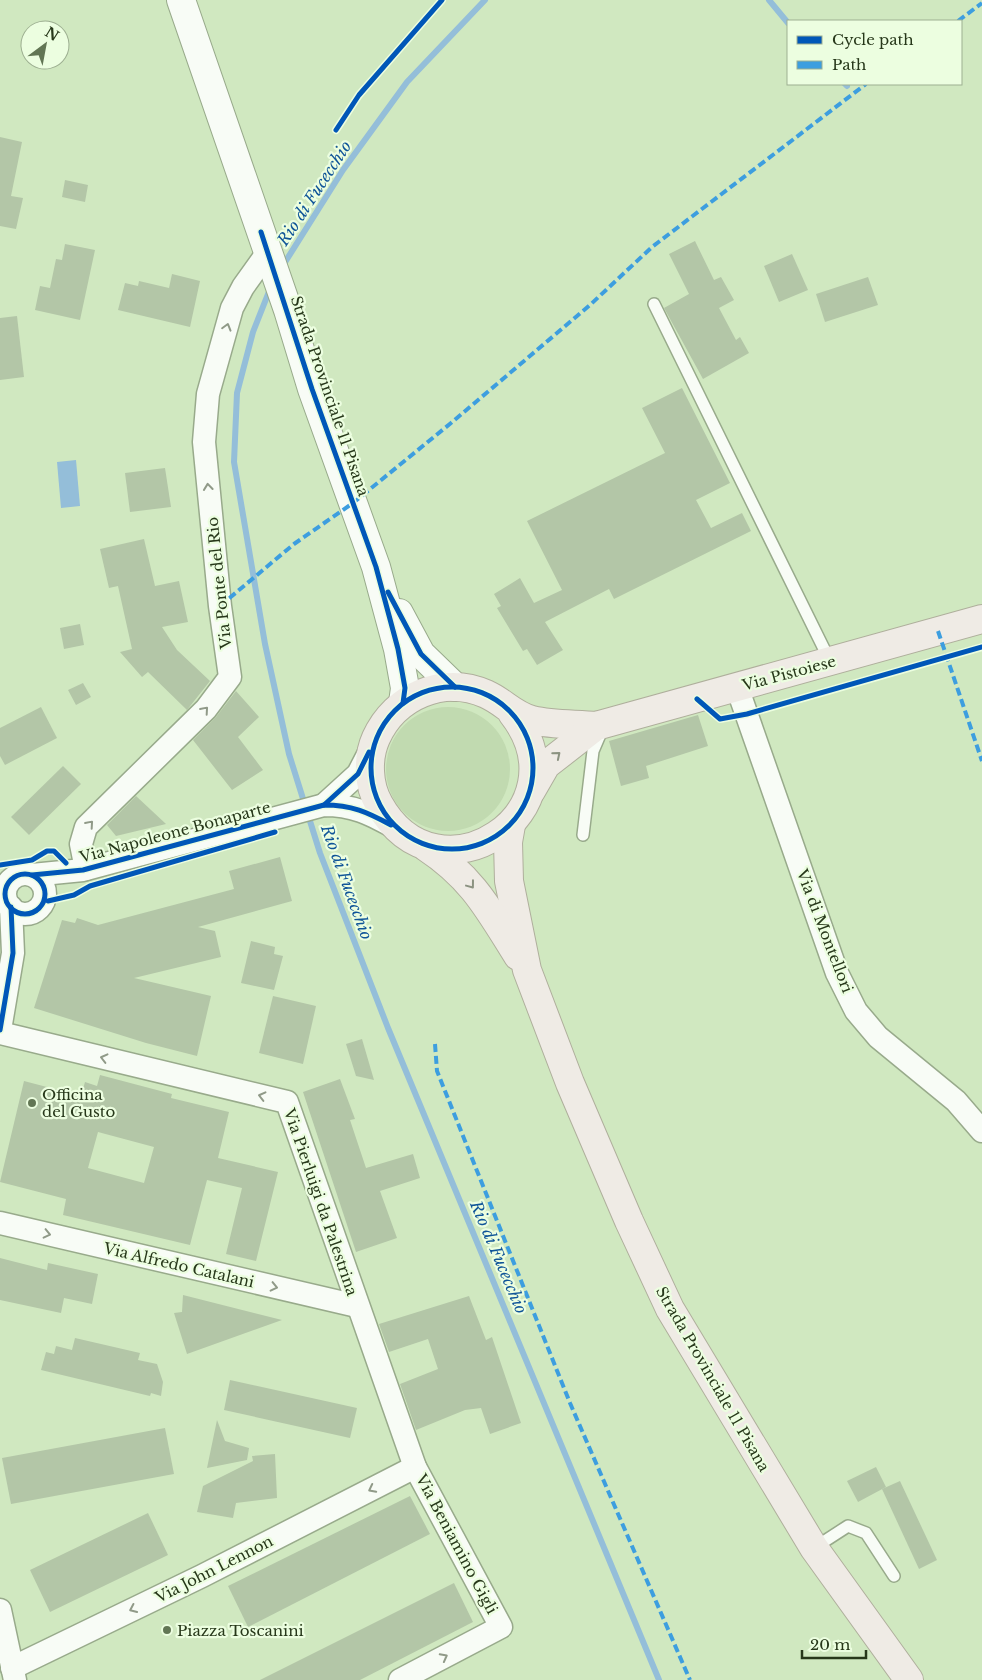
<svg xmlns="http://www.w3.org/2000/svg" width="982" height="1680" font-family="'Libre Baskerville',serif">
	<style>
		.grass { fill: #c1dab0 }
		.water { fill: #94bed9 }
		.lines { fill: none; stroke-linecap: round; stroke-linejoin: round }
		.stream { stroke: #94bed9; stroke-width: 6 }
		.building { fill: #b3c6a7; fill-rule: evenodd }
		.lane-casing { stroke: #98aa8b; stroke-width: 14 }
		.street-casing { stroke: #98aa8b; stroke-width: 25 }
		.secondary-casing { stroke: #98aa8b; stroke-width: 30 }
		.primary-casing { stroke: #afaf9c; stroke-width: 30 }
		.lane { stroke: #f8fcf6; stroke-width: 11 }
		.street { stroke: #f8fcf6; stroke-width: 22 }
		.secondary { stroke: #f8fcf6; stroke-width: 28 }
		.primary { stroke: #efebe5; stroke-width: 28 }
		.quiet { stroke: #3d9edf; stroke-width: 4; stroke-dasharray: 8 4; stroke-linecap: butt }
		.cycleway-casing { stroke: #ecfee0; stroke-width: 8 }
		.cycleway { stroke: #0057b8; stroke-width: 5 }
		.oneway { stroke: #909a88 }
		.oneway2 { stroke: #8b9280 }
		.poi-dot { fill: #627654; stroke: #ecfee0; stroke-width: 2 }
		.labels { text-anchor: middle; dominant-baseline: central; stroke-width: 4.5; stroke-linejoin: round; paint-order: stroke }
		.street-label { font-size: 15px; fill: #27381a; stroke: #ecfee0 }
		.poi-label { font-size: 15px; fill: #27381a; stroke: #ecfee0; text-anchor: start }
		.water-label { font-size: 16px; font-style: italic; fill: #105598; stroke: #ecfee0 }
	</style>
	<rect width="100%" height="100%" fill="#d0e8c0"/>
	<circle class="grass" cx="448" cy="769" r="62"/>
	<path class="water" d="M76,460L80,506L61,508L57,462Z"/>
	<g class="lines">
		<g class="stream">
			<path d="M769,0L788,23"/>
			<path d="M845,84L847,86"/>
			<path d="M282,267L343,170L407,82L485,0"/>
			<path d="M270,289L253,332L237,393L234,462L265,644L289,754L320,853L388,1028L659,1680"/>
		</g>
	</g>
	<g class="building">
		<path d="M0,137L22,142L11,196L23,198L16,229L0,226Z"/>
		<path d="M65,180L88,185L85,202L62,197Z"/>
		<path d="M695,241L714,280L721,277L734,300L719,308L736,340L740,337L749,353L703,379L664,308L689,294L669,254Z"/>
		<path d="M65,244L95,250L80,320L35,310L40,286L50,288L56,259L62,260Z"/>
		<path d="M792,254L808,290L779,302L764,266Z"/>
		<path d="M172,274L200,281L190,327L118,310L125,283L138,286L139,281L169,288Z"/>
		<path d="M868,277L878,305L825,322L816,294Z"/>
		<path d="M17,316L24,377L0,380V318Z"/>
		<path d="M682,388L730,483L696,500L711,528L742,513L751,531L614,599L609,589L545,622L563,650L537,665L527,649L523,651L497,608L501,606L494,594L520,578L534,603L562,590L527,521L665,453L642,408Z"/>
		<path d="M165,468L171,507L130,512L125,473Z"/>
		<path d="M144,539L155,586L179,581L188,622L162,627L177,650L210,681L187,710L148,672L142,677L120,652L132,649L118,586L109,588L100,549Z"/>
		<path d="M80,624L84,645L64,649L60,628Z"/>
		<path d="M83,683L91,697L76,705L68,690Z"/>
		<path d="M236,691L259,717L238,737L263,770L232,790L193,740L216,717Z"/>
		<path d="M41,707L57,738L5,765L0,756V728Z"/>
		<path d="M698,715L708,746L646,766L649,778L621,786L609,741Z"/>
		<path d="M63,766L81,784L29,835L11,817Z"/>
		<path d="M136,796L166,824L116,836L107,825Z"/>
		<path d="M280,857L292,901L198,927L215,931L221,957L134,978L211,996L197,1056L146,1043L34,1008L62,920L75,923L77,918L98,925L234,889L229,871Z"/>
		<path d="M251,941L275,947L274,954L283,956L274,990L241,983Z"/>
		<path d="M273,996L316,1006L303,1064L259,1053Z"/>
		<path d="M362,1039L374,1080L356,1076L346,1044Z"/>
		<path d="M100,1075L172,1094L171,1098L229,1112L218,1158L278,1172L256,1261L226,1254L242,1188L207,1180L190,1245L63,1215L66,1199L0,1182L24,1081L81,1096L85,1082L97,1086ZM98,1132L154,1147L144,1183L88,1168Z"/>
		<path d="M340,1079L355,1119L350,1120L366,1168L413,1154L420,1178L380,1191L397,1238L356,1252L303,1092Z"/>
		<path d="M0,1258L47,1270L48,1263L98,1274L92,1304L64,1298L61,1313L0,1300Z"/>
		<path d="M183,1295L282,1320L187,1354L174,1313L182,1312Z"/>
		<path d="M469,1296L486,1340L492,1337L521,1423L490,1434L481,1408L465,1410L416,1430L400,1384L438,1369L428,1339L389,1352L379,1324Z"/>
		<path d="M75,1338L140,1353L138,1360L157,1364L163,1382L161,1396L151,1393L150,1396L41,1370L46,1352L54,1354L56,1346L72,1350Z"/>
		<path d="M230,1380L357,1408L350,1438L224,1410Z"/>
		<path d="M217,1420L225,1441L249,1448L247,1460L207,1468Z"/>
		<path d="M165,1428L174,1474L11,1504L2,1458Z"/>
		<path d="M275,1454L277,1498L236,1503L233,1518L197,1512L203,1486L253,1461L252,1456Z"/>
		<path d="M876,1467L886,1487L858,1502L847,1481Z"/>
		<path d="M900,1481L937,1560L919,1569L882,1489Z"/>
		<path d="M410,1496L430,1534L248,1627L228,1586Z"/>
		<path d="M148,1513L168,1555L50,1612L30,1570Z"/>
		<path d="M454,1583L473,1622L360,1680H260Z"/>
	</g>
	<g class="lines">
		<g class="lane-casing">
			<g id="lane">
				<path d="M654,304L830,661"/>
				<path d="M583,835L593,751L602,730"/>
				<path d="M814,1548L848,1526L866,1533L894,1576"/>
			</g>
		</g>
		<g class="street-casing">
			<g id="street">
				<path d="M737,687L837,973L856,1011L878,1037L956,1101L982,1131"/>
				<path d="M324,805L358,774L371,749"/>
				<path d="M86,869L81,844L86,827L206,709L230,677L220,606L204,442L208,394L232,308L243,287L268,252"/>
				<circle cx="25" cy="894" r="20"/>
				<path d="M32,875L83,870L324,805C354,805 370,814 396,828"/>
				<path d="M0,1030L13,953L11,907"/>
				<path d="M0,1033L287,1102L415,1467L501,1627L400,1680"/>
				<path d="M0,1223L357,1306"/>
				<path d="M0,1610L15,1680"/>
				<path d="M12,1668L202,1576L415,1467"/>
			</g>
		</g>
		<g class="secondary-casing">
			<g id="secondary">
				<path d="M181,0L288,310L312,389L376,567L398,649L405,688L403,703"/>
				<path d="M399,613L421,654L455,687"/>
			</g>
		</g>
		<g class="primary-casing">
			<g id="primary">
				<path d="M512,713C589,811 438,910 379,804C368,785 367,758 376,738C395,696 443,675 486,694C504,702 513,715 532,720C552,725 576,724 596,726L982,619"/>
				<path d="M531,791L546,765L596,726"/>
				<path d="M511,825L508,842L509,881L527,970L570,1083L629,1221L670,1309L814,1548L909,1680"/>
				<path d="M426,847C473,878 489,910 518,956"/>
			</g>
		</g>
		<use href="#lane" class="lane"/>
		<use href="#street" class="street"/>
		<use href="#secondary" class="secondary"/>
		<use href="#primary" class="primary"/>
		<g class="quiet">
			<path d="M958,21L982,3"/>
			<path d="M220,606L294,544L353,503L451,423L590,305L652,247L866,84"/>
			<path d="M938,631L982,761"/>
			<path d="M435,1044L437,1071L570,1403L690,1680"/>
		</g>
		<g class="cycleway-casing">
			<g id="cycleway">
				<path d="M336,130L359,95L442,0"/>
				<path d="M261,232L312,389L376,567L398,649L405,688L403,703"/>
				<path d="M388,592L421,654L455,687"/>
				<circle cx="452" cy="768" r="81"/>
				<path d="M697,699L720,719L747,714L982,647"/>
				<path d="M324,805L358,774L369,752"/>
				<path d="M0,865L32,860L47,851H54L66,863"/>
				<circle cx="25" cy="894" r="20"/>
				<path d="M32,875L83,870L324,805C352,805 367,812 391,825"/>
				<path d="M48,901L74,895L90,886L275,832"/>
				<path d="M0,1030L13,953L11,907"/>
			</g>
		</g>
		<use href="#cycleway" class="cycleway"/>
	</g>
	<defs><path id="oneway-chevron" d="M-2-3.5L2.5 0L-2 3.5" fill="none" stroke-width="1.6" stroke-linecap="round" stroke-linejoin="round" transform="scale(1.25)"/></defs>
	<g class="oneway">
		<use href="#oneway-chevron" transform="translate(227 327) rotate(-74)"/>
		<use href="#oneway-chevron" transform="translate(208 487) rotate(-96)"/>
		<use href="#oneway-chevron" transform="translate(205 710) rotate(-49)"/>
		<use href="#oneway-chevron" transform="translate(90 824) rotate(-49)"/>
		<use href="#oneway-chevron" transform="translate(104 1058) rotate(-166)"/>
		<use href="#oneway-chevron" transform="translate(262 1096) rotate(-166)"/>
		<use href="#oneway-chevron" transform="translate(47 1234) rotate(13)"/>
		<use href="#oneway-chevron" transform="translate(274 1287) rotate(13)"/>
		<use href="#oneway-chevron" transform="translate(372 1489) rotate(153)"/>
		<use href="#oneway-chevron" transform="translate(133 1609) rotate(155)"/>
		<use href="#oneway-chevron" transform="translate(444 1657) rotate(-28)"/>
	</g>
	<g class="oneway2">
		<use href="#oneway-chevron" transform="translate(557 755) rotate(-40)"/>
		<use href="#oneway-chevron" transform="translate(471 885) rotate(53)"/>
	</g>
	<g class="poi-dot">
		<circle cx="32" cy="1103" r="5"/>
		<circle cx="167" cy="1630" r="5"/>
	</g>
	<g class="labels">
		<g class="street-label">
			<text transform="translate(330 396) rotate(71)">Strada Provinciale 11 Pisana</text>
			<text transform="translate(219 583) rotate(-96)">Via Ponte del Rio</text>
			<text transform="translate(789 673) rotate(-15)">Via Pistoiese</text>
			<text transform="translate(175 832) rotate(-15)">Via Napoleone Bonaparte</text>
			<text transform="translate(825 931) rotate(69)">Via di Montellori</text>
			<text transform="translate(321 1202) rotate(71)">Via Pierluigi da Palestrina</text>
			<text transform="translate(179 1265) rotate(13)">Via Alfredo Catalani</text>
			<text transform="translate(713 1379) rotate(60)">Strada Provinciale 11 Pisana</text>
			<text transform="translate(457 1544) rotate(62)">Via Beniamino Gigli</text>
			<text transform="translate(214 1569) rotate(-27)">Via John Lennon</text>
		</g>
		<g class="poi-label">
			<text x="42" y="1094">Officina<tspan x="42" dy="17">del Gusto</tspan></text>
			<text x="177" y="1630">Piazza Toscanini</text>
		</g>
		<g class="water-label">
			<text transform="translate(314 193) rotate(-57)">Rio di Fucecchio</text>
			<text transform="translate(347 882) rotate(70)">Rio di Fucecchio</text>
			<text transform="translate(499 1257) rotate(67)">Rio di Fucecchio</text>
		</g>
	</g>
	<rect x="787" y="20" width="175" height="65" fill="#ecfee0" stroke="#9daf91"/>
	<rect x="797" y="36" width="25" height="8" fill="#0057b8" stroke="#9daf91"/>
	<text x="832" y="45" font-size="15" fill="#27381a">Cycle path</text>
	<rect x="797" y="61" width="25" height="8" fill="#3d9edf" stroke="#9daf91"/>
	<text x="832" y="70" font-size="15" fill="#27381a">Path</text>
	<g transform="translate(45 45) rotate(32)"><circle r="24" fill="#ecfee0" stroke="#9daf91"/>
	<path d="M0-4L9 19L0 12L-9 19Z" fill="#627654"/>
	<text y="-8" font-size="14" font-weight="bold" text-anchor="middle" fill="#27381a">N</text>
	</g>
	<path d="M802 1650v8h64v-8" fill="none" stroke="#27381a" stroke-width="2.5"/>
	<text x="810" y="1650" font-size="15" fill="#27381a" stroke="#ecfee0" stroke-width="4" paint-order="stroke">20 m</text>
</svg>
